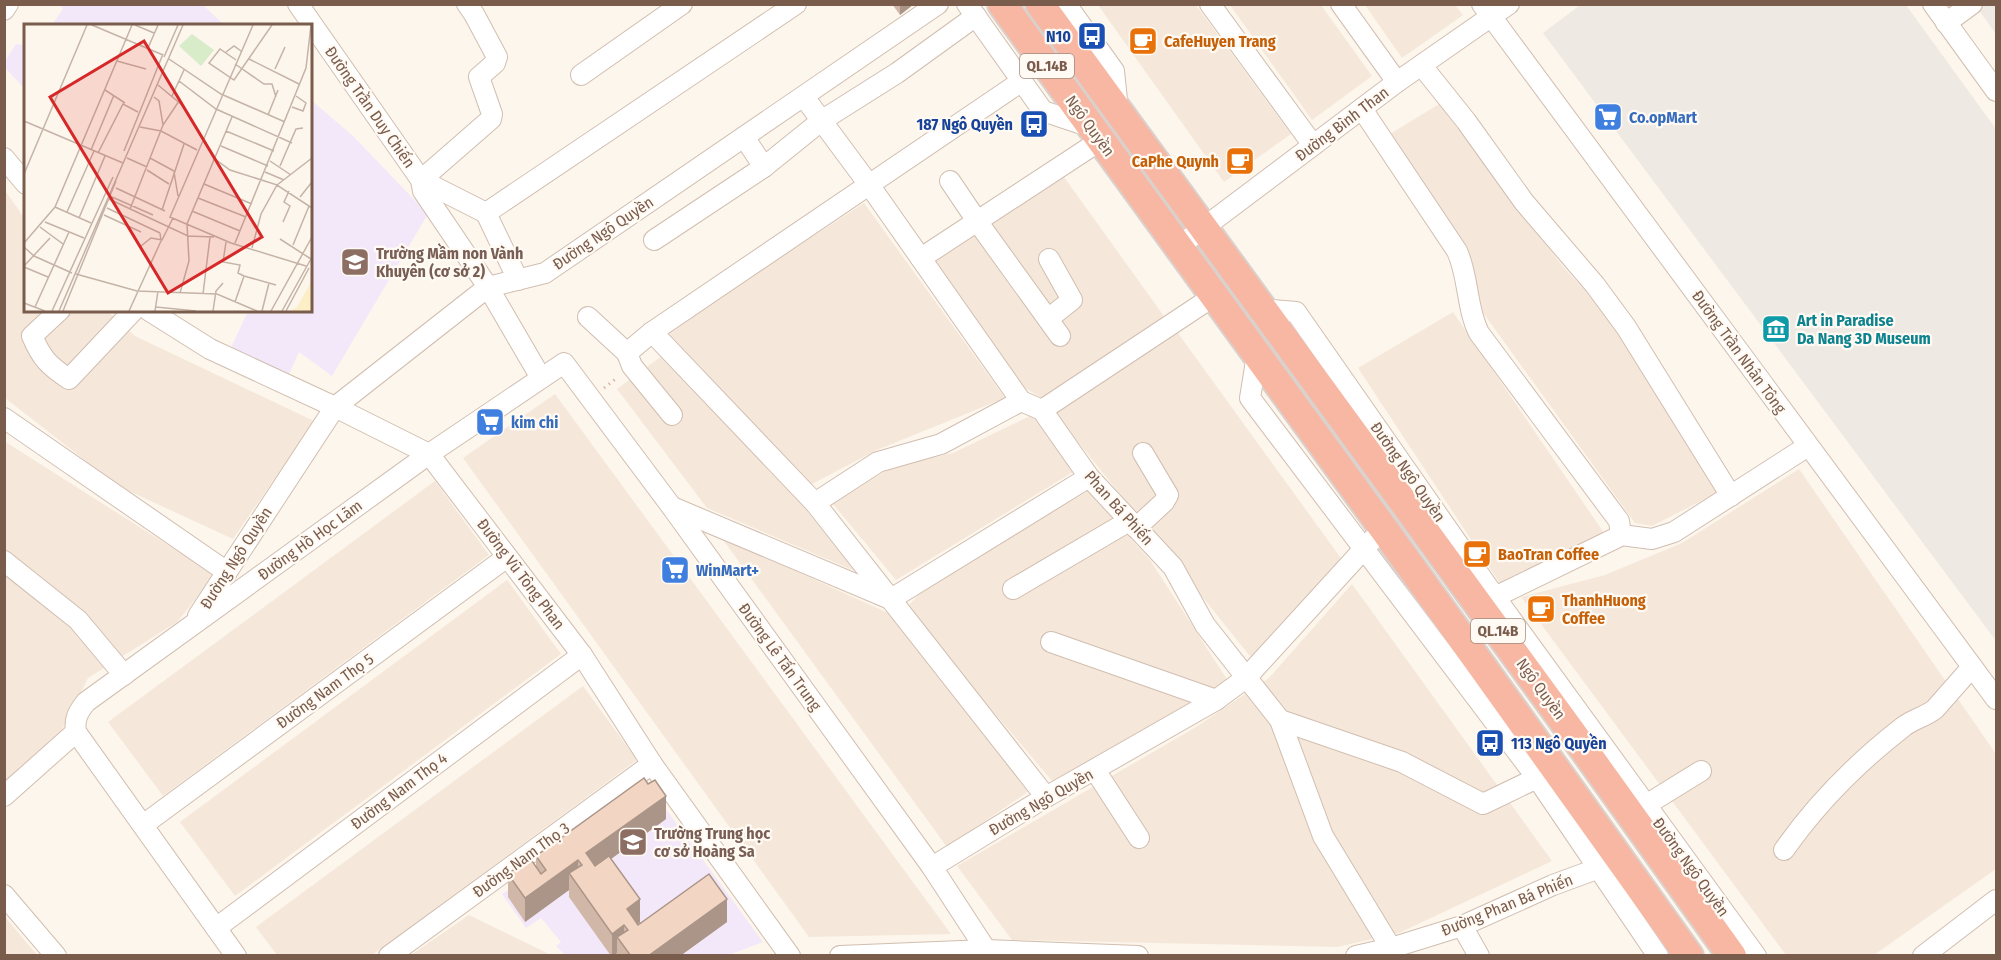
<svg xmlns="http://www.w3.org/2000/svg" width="2001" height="960" font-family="'Fira Sans Condensed',sans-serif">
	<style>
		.residential { fill: #f5e8da }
		.industrial { fill: #efe9e4 }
		.education { fill: #f3e8fa }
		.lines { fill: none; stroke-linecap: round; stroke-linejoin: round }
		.minor-casing { stroke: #d1beb0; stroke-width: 22 }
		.highway-casing { stroke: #dad1cd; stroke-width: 32 }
		.path { stroke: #d9b8a5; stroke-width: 3; stroke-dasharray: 1.5 4.5; stroke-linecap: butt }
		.minor { stroke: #fff; stroke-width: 20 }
		.highway { stroke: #f7b7a3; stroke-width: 28 }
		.wall { fill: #d1b7a8 }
		.shaded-wall { fill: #aa9588 }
		.building { fill: #f3d5c3; stroke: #aa9588; stroke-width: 1.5 }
		.labels { text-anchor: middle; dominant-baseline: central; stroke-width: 4.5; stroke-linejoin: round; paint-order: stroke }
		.shield { fill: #fffaf3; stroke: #a28b7f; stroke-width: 1.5 }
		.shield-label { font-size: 15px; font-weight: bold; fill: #7a5c4d }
		.transit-label { font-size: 16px; font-weight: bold; fill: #164399; stroke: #fffaf3; text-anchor: end }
		.food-label { font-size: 16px; font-weight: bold; fill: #c56008; stroke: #fffaf3; text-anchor: start }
		.street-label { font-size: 16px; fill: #7a5c4d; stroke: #fffaf3 }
		.shop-label { font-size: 16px; font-weight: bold; fill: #366cbe; stroke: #fffaf3; text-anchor: start }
		.education-label { font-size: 16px; font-weight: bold; fill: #785e54; stroke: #fffaf3; text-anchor: start }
		.culture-label { font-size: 16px; font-weight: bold; fill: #0d838f; stroke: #fffaf3; text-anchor: start }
		.inset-road { fill: none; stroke: #c5b3a7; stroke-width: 1.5 }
		.view { fill: #d62828; fill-opacity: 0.15; stroke: #d62828; stroke-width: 3 }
		.inset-edge { fill: none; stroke: #7a5c4d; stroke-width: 3 }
	</style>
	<rect width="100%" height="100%" fill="#fdf6ec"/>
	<g class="residential">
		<path d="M1098,5H1196L1291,134L1224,182Z"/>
		<path d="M1230,5H1321L1372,76L1312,120Z"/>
		<path d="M1365,5H1455L1463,15L1402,58Z"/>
		<path d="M1439,104L1564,268L1613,321L1717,493L1652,526L1635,523L1484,314L1467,250L1390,134Z"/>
		<path d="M1064,177L1166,319L1042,398L1025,388L935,260Z"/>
		<path d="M4,189L25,219L26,310L107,311L135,336L314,421L233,539L118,486L5,398Z"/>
		<path d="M864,203L1005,398L877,450L812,484L666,332Z"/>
		<path d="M1453,312L1604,533L1501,585L1358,368Z"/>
		<path d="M1175,329L1343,561L1253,660L1054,412Z"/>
		<path d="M663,355L799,501L855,571L707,508L617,389Z"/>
		<path d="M555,394L951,934L809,937L463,458Z"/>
		<path d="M1032,415L1073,472L896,580L833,504L892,467L953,453Z"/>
		<path d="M4,441L215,575L177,622L88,678L59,736L4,783Z"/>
		<path d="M1799,469L1996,754V869L1874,955H1786L1521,597L1605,575L1682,543Z"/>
		<path d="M435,481L489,555L163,796L108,722Z"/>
		<path d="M1088,491L1150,560L1228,681L1052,781L906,608L929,584Z"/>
		<path d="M721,537L888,613L1029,791L947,847Z"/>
		<path d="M507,580L561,654L235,896L180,822Z"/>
		<path d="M1352,584L1552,861L1399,933L1337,947L1012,940L957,866L1196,727L1269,678Z"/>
		<path d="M583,686L637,760L372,955H277L256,927Z"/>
		<path d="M469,915L549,954L550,955H411Z"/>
		<path d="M4,917H5L37,955H5Z"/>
	</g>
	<g class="industrial">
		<path d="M1580,5H1906L1996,129V641L1543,33Z"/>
		<path d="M1975,5H1996V34Z"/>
	</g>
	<g class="education">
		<path d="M61,5H203L224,25H52L63,9Z"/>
		<path d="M16,44L25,45V89L5,68V61Z"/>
		<path d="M311,100L353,136L428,214L332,376L299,352L289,374L230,350L248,311L310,310Z"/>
		<path d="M652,790L763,942L729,955H565L556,946L561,942L541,918L526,928L502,894Z"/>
	</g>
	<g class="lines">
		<g class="minor-casing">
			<g id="minor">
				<path d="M298,4L421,180L486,213"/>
				<path d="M467,4L474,14L497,57L495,63L479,77L492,114L491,119L421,180L423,191L488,287L541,378"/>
				<path d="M967,4L1043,111L1091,127"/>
				<path d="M1066,4L1114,71L1118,109"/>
				<path d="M1210,4L1313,145"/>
				<path d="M1341,4L1397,82"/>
				<path d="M1482,4L1996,699"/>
				<path d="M1933,4L1996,91"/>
				<path d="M4,10L8,4"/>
				<path d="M1946,23L1972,4"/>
				<path d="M1422,66L1466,121L1524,202L1595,285L1626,327L1731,496"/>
				<path d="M581,75L682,4"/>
				<path d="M804,97L870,186L1021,401L1042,410L1089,477L1173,567L1205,625L1280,720L1323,836L1391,948"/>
				<path d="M1362,109L1457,251C1469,277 1466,307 1479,333L1619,521L1621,535L1618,537L1495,597"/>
				<path d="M744,137L764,167"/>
				<path d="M4,158L26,184"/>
				<path d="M950,181L977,221L1060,336"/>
				<path d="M486,213L796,4"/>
				<path d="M486,213L518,280"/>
				<path d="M654,240L764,167L821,121L897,73L976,16"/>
				<path d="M1178,247L1397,82L1509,4"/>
				<path d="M921,258L1101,140"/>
				<path d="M1262,309L1296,312L1495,597L1756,956"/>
				<path d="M60,310L32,336C42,359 49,366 69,379L134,310"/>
				<path d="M148,310L210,349L335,407L429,454L582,655L652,764L790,956"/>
				<path d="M588,317L627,353"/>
				<path d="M1048,319L1072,300L1049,259"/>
				<path d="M652,332L815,503L1046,797"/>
				<path d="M627,353L652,332L1022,81"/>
				<path d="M627,353L632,366L672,415"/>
				<path d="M1257,355L1250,398L1537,778L1658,956"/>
				<path d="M1042,410L1214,296"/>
				<path d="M4,418L227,572"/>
				<path d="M815,503L878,462L941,444L1021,401"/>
				<path d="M672,507L888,598"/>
				<path d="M1136,528L1164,502L1168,495L1143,453"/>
				<path d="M1621,535L1652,539L1674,532L1808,446"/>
				<path d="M4,561L78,620L124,675"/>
				<path d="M1013,589L1129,521"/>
				<path d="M891,599L1089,477"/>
				<path d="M198,616L335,407L488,287L545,273L938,4"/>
				<path d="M1051,642L1216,700"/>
				<path d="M1280,720L1402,762L1483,804L1537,778"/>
				<path d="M1095,770L1139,838"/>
				<path d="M4,796L76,732"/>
				<path d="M1646,805L1701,771"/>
				<path d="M143,825L507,557"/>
				<path d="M1784,850C1817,803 1858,762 1903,727C1913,719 1925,717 1935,709L1972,667"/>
				<path d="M932,867L1046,797L1216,700L1246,678L1373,539"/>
				<path d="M4,895L56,956"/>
				<path d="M1462,926L1479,956"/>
				<path d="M216,928L582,655"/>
				<path d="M236,956L76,732C74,719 78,712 86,702L429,454L564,363L671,506L932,867L990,956"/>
				<path d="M389,956L652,764"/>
				<path d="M840,956L986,950L1138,956"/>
				<path d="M1356,956L1391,948L1462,926L1553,885L1610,864"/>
				<path d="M1923,956L1996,900"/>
			</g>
		</g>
		<g class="highway-casing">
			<g id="highway">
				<path d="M1002,4L1383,528L1689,956"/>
				<path d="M1040,4L1570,730L1732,956"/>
			</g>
		</g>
		<path class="path" d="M604,388L618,377"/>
		<use href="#minor" class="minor"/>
		<use href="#highway" class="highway"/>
	</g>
	<g class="wall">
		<path d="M892,4H914L900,15Z"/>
		<path d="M666,819L611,859L640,922H727L680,956H617V953L614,956H611L569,897V890L525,922L508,897V874L536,866V856Z"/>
	</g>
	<g class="shaded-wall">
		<path d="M900,4H914L900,15Z"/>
		<path d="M666,796V819L586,877V853Z"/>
		<path d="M578,860V883L569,873V890L525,922V898Z"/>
		<path d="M640,899V922L628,932L627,909Z"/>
		<path d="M727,899V922L680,956H648Z"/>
		<path d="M624,925V947L617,937V953L614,956H612V934Z"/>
	</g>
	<path class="building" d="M644,778L648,784L655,780L666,796L586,853L595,866L609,856L640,899L627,909L638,925L709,874L727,899L648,956H631L617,937L628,930L624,925L612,934L569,873L582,865L578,860L525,898L508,874L530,858L541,874L546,870L536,856Z"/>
	<defs>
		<g id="bus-square" transform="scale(1.5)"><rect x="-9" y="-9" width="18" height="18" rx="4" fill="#1a4fb4" stroke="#fffaf3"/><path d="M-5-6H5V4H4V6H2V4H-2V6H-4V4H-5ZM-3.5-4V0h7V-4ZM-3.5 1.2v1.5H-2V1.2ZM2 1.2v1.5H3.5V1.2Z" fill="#fff"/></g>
		<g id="cafe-square" transform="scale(1.5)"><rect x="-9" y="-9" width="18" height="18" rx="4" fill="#e8710a" stroke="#fffaf3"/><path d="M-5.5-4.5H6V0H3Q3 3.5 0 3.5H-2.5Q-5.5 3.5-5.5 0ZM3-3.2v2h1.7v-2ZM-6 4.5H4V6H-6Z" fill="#fff"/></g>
		<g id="supermarket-square" transform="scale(1.5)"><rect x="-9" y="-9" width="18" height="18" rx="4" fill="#3f7fe0" stroke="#fffaf3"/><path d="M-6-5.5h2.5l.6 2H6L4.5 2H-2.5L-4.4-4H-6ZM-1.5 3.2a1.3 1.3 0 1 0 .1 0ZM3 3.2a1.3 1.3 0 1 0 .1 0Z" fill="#fff"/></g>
		<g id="school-square" transform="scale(1.5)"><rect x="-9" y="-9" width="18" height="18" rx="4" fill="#8d6e63" stroke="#fffaf3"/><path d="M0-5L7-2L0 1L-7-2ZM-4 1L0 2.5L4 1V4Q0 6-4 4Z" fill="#fff"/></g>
		<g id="museum-square" transform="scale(1.5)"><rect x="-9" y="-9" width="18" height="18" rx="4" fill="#0f9aa8" stroke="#fffaf3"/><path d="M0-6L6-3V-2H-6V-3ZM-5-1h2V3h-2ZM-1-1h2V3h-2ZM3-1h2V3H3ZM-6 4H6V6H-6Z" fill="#fff"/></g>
	</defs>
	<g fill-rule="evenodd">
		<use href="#bus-square" x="1092" y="36"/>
		<use href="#cafe-square" x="1143" y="41"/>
		<use href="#supermarket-square" x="1608" y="117"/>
		<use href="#bus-square" x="1034" y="124"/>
		<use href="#cafe-square" x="1240" y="161"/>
		<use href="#school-square" x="355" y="262"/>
		<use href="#museum-square" x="1776" y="329"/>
		<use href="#supermarket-square" x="490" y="422"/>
		<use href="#cafe-square" x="1477" y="554"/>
		<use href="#supermarket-square" x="675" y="570"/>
		<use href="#cafe-square" x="1541" y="609"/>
		<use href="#bus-square" x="1490" y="743"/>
		<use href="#school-square" x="633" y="842"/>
	</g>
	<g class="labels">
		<g class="shield">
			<rect x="1020" y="54" width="54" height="24" rx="4.5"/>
			<rect x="1471" y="619" width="54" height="24" rx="4.5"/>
		</g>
		<g class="shield-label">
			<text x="1047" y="66">QL.14B</text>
			<text x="1498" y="631">QL.14B</text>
		</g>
		<g class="transit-label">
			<text x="1071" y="36">N10</text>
			<text x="1013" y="124">187 Ngô Quyền</text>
			<text x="1511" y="743" text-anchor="start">113 Ngô Quyền</text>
		</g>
		<g class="food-label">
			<text x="1164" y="41">CafeHuyen Trang</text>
			<text x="1219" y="161" text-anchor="end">CaPhe Quynh</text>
			<text x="1498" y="554">BaoTran Coffee</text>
			<text x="1562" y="600">ThanhHuong<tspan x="1562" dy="18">Coffee</tspan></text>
		</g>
		<g class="street-label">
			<text transform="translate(370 107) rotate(55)">Đường Trần Duy Chiến</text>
			<text transform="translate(1342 124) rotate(-37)">Đường Bình Than</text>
			<text transform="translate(1090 126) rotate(54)">Ngô Quyền</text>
			<text transform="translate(603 233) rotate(-34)">Đường Ngô Quyền</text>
			<text transform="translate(1739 352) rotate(54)">Đường Trần Nhân Tông</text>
			<text transform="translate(1408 472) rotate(55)">Đường Ngô Quyền</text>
			<text transform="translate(1119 508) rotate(48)">Phan Bá Phiến</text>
			<text transform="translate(310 540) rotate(-36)">Đường Hồ Học Lãm</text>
			<text transform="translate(236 558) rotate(-57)">Đường Ngô Quyền</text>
			<text transform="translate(521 574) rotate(53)">Đường Vũ Tông Phan</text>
			<text transform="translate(780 657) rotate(54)">Đường Lê Tấn Trung</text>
			<text transform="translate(1541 689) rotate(54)">Ngô Quyền</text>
			<text transform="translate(325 691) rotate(-36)">Đường Nam Thọ 5</text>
			<text transform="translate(399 791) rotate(-37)">Đường Nam Thọ 4</text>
			<text transform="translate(1041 802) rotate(-30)">Đường Ngô Quyền</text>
			<text transform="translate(521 860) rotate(-36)">Đường Nam Thọ 3</text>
			<text transform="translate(1691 867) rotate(54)">Đường Ngô Quyền</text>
			<text transform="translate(1507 905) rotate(-22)">Đường Phan Bá Phiến</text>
		</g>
		<g class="shop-label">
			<text x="1629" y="117">Co.opMart</text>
			<text x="511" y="422">kim chi</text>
			<text x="696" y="570">WinMart+</text>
		</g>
		<g class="education-label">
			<text x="376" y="253">Trường Mầm non Vành<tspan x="376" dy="18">Khuyên (cơ sở 2)</tspan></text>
			<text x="654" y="833">Trường Trung học<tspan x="654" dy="18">cơ sở Hoàng Sa</tspan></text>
		</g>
		<g class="culture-label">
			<text x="1797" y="320">Art in Paradise<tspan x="1797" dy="18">Da Nang 3D Museum</tspan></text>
		</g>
	</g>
	<g transform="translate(24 24)">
		<rect width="288" height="288" fill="#fdf6ec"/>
		<path d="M168,10L190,26L177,42L155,22Z" fill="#d8ecc9"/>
		<path d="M288,256V287H266L273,283Z" fill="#fcefc7"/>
		<path class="inset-road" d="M68,1L139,31M111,1L130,9M229,1L146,193L207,219L282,242M124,24L134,1M202,28L210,22L217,27M140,33L154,1M145,35L197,70L261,98M225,35L275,60M212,36L196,25L185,39L210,56L248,1M93,37L122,45M211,40L240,60H248L252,73M251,45L261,23M155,57L192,85L268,119M134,61L158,81L191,135L206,146L253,161L288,134M81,66L101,79M148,72L160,46M130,73L135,77L139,101M268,83L279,87L282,79L272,72M244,91L254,66M0,97L99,139M116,103L137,107L173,126M202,107L250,127M197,122L244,142M67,126L90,71M100,127L139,30M74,129L99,80L114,88M103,134L123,143M126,134L150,147M246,137L267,151M256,142L272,105L279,104M123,146L145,160M150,148L154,172M241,148L260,156M0,150L63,1M180,160L228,180M92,164L141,187M88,173L129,191M276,173L288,158M174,174L222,193M85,175L164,212L190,213M31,183L67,199M83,184L136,209M106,185L139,101L155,77M138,186L160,120M168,187L216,207M43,188L70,127M80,191L117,208M55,194L81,132M21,198L60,214M259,198L266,182L260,178L265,167M16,203L39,220M256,215L287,235M202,218L199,238L216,241L214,249L220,252L252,261M0,219L31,183L108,1M211,219L282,44L287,1M269,221L285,182M117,222L127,214L138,216L149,194M0,223L10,232L48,249M228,224L237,190L253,161L288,184M0,242L26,214M0,243L24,253M52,250L113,267L193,270L233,287M156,269L165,237L163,200L208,93M179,270L186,213M211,278L220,252M0,279L21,287M11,283L45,208M132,283L172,287M28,287L89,153M35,287L159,1M39,287L92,157M105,287L137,217L136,209M131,287L134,267M189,287L192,267L199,259M238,287L245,259M247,287L288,213M258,287L288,233M262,287L285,244"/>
		<path class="view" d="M120,17L238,213L144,269L26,73Z"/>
		<rect width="288" height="288" class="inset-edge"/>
	</g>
	<rect width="2001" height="960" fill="none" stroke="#7a5c4d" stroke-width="12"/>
</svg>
